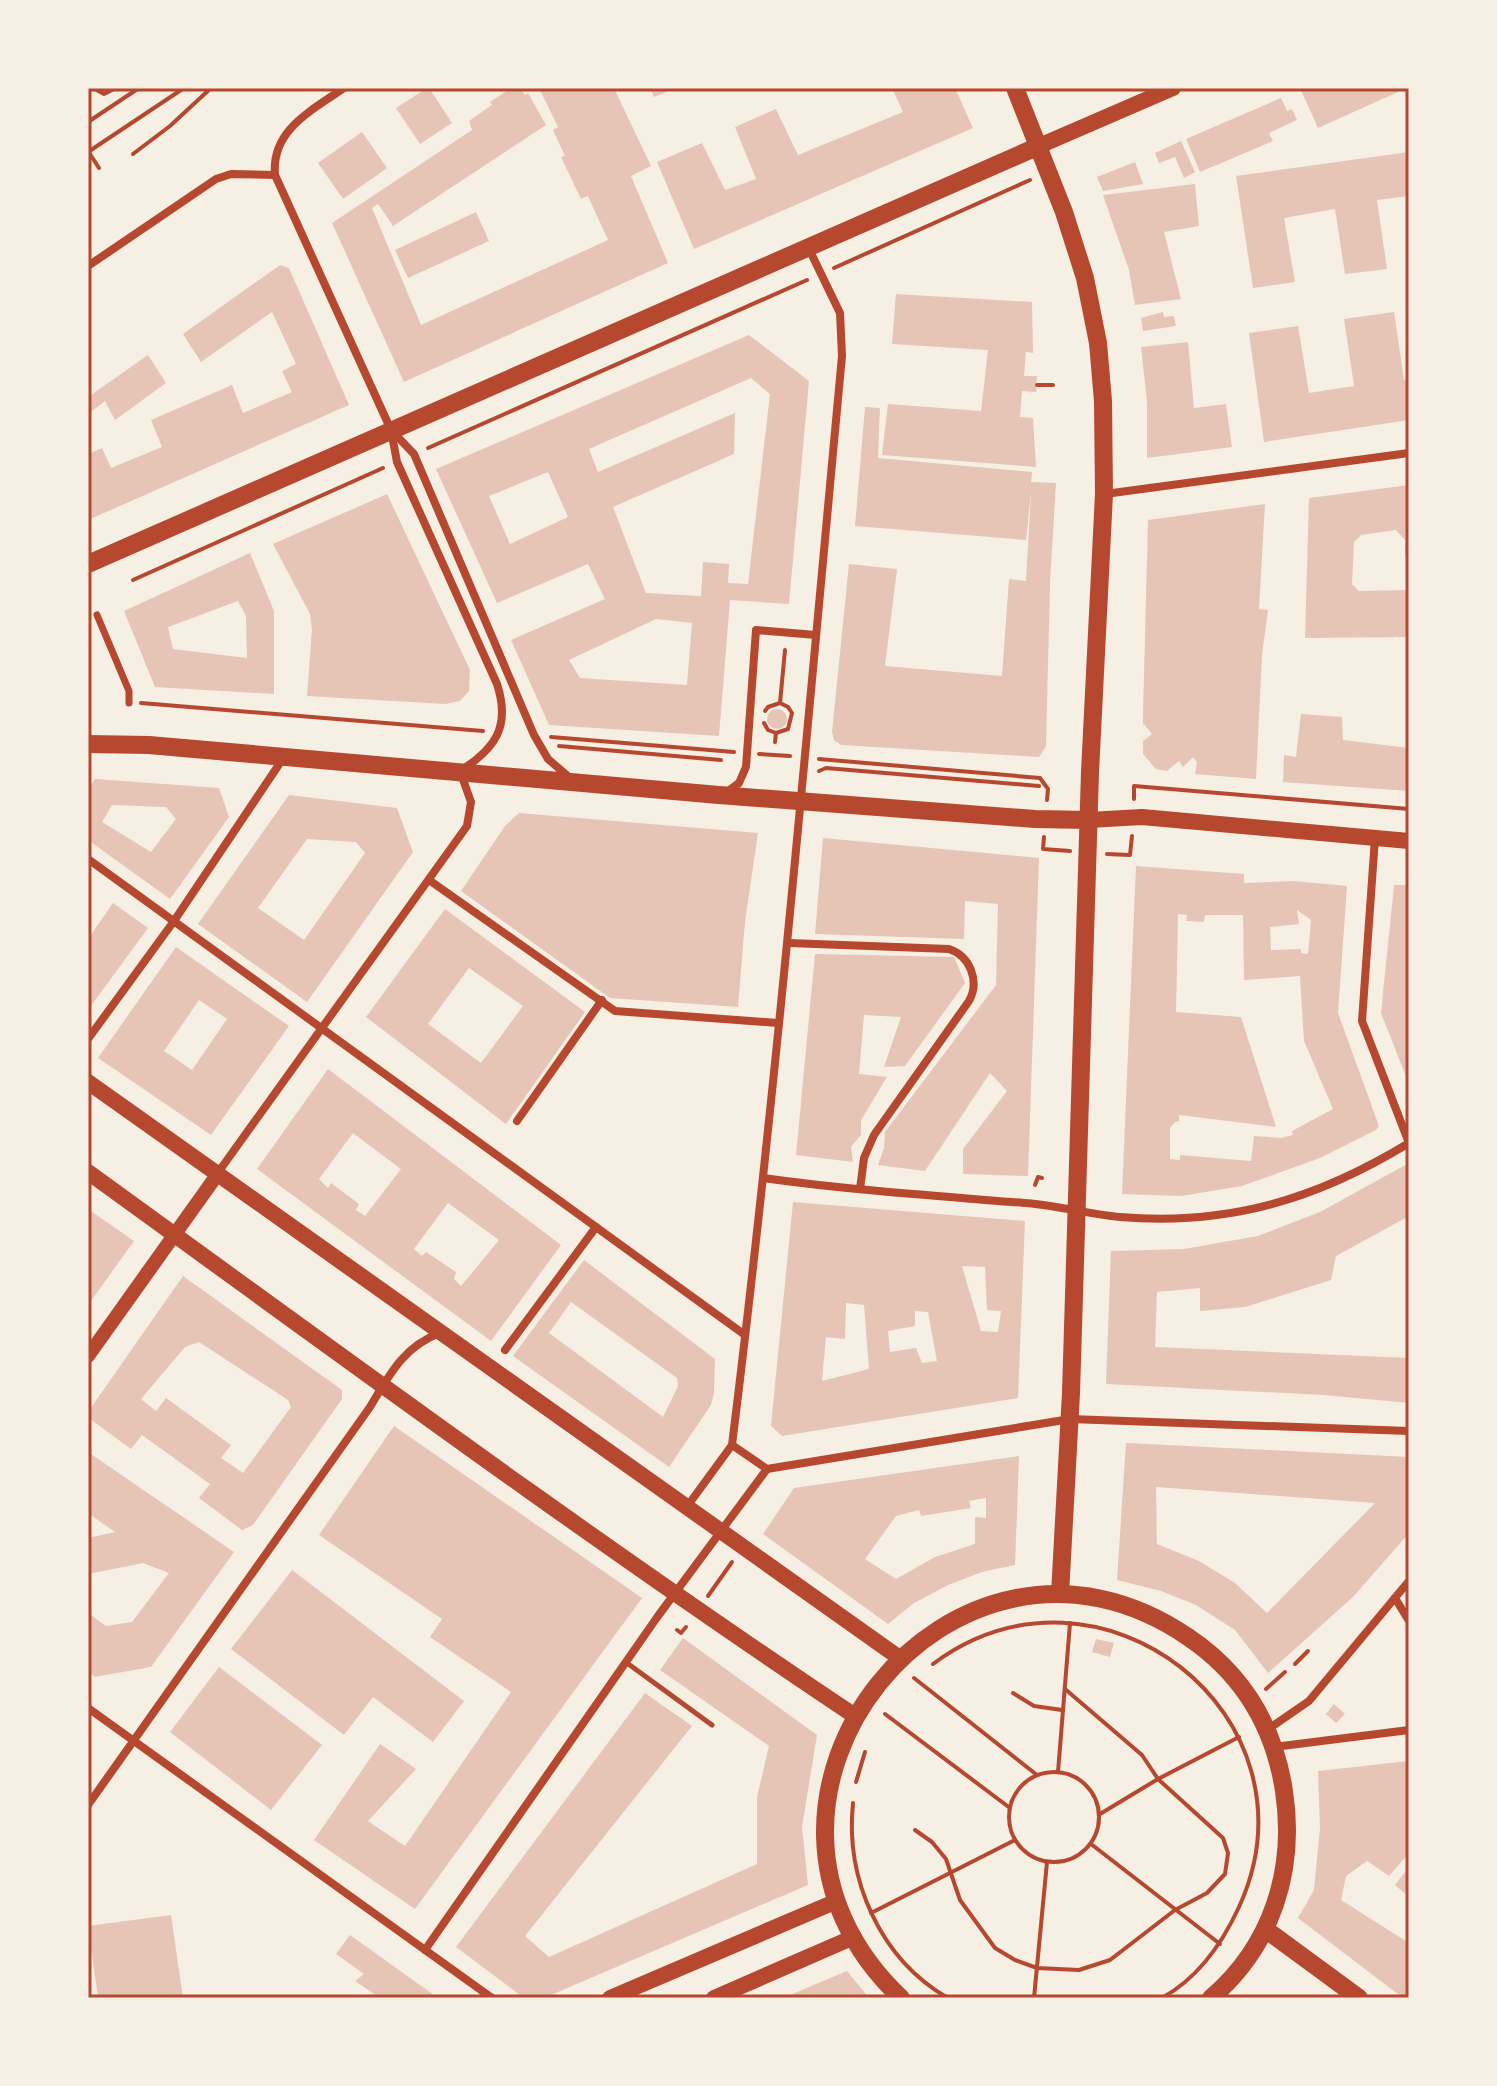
<svg xmlns="http://www.w3.org/2000/svg" width="1497" height="2086" font-family="Spectral,serif">
	<style>
		.building { fill: #e6c5b7; fill-rule: evenodd }
		.lines { fill: none; stroke-linecap: round; stroke-linejoin: round }
		.path { stroke: #b5482f; stroke-width: 4 }
		.service { stroke: #b5482f; stroke-width: 5 }
		.pedestrian { stroke: #b5482f; stroke-width: 7 }
		.minor { stroke: #b5482f; stroke-width: 8 }
		.tertiary { stroke: #b5482f; stroke-width: 14 }
		.secondary { stroke: #b5482f; stroke-width: 16 }
		.primary { stroke: #b5482f; stroke-width: 18 }
		.neatline { fill: none; stroke: #b5482f; stroke-width: 3 }
	</style>
	<rect width="100%" height="100%" fill="#f6efe4"/>
	<g class="building">
		<path d="M427,88H429L452,123L420,144L396,108Z"/>
		<path d="M511,88H520L525,95L528,93L546,125L393,226L378,204L372,208L421,325L608,240L588,196L581,199L561,157L565,156L553,130L558,127L539,88H614L651,166L631,176L668,263L404,382L332,223L472,130L469,121L492,105L490,102Z"/>
		<path d="M650,88H676L654,97Z"/>
		<path d="M892,88H955L973,128L694,249L657,162L702,143L725,190L756,179L735,127L776,109L798,155L903,112Z"/>
		<path d="M1300,88H1407L1318,128Z"/>
		<path d="M1281,98L1287,111L1292,109L1297,120L1269,133L1273,141L1200,172L1186,139Z"/>
		<path d="M362,132L387,168L343,199L318,163Z"/>
		<path d="M1181,141L1195,172L1184,178L1175,157L1159,163L1155,153Z"/>
		<path d="M1409,152V196L1377,200L1387,269L1345,274L1335,209L1284,218L1295,282L1253,288L1236,176Z"/>
		<path d="M1135,162L1143,184L1103,191L1097,177Z"/>
		<path d="M1195,184L1199,226L1164,232L1181,299L1135,305L1129,270L1103,195Z"/>
		<path d="M476,212L489,241L408,278L395,250Z"/>
		<path d="M280,265L289,268L349,405L88,520V446L91,453L102,448L111,468L162,447L151,420L232,385L243,413L292,392L282,371L296,364L272,312L201,362L183,334Z"/>
		<path d="M896,294L1032,302L1033,353L1026,352L1024,376H1037L1036,392L1022,391L1020,417L1033,418L1036,467L882,455L888,404L981,411L988,350L892,344Z"/>
		<path d="M1163,312L1164,317L1174,316L1176,326L1143,331L1141,318Z"/>
		<path d="M1394,312L1404,380L1409,379V420L1264,442L1249,333L1298,326L1309,393L1354,386L1344,319Z"/>
		<path d="M749,335L809,381L789,604L730,600L719,736L549,725L511,640L605,599L588,564L497,603L436,469ZM751,378L770,394L748,584L728,583L729,564L703,562L701,596L646,593L613,507L734,454L735,413L598,472L589,449ZM548,472L568,517L510,544L489,496ZM656,619L692,623L687,685L580,678L569,660Z"/>
		<path d="M1188,342L1194,408L1226,404L1232,447L1147,458V402L1141,347Z"/>
		<path d="M148,355L166,383L115,420L105,401L88,414V397Z"/>
		<path d="M865,407L880,408L878,458L1032,472L1031,482L1056,483L1050,583L1046,746L1039,757L841,745L834,740L832,732L849,564L897,569L885,666L1002,676L1009,579L1026,581L1031,493L1026,540L855,526Z"/>
		<path d="M1409,485V557H1405V540L1396,530L1361,535L1354,542L1352,584L1359,591L1409,590V637L1305,638L1309,498Z"/>
		<path d="M387,494L470,670L469,691L460,701L446,704L307,696L312,630L310,614L273,544Z"/>
		<path d="M1265,504L1259,609L1268,610L1262,655L1256,779L1195,774L1197,762L1193,757L1183,767L1179,761L1167,771L1156,769L1143,754V741L1152,734L1143,723V714L1148,520Z"/>
		<path d="M250,553L274,611V694L155,687L124,611ZM238,601L246,616L247,658L173,649L168,627Z"/>
		<circle cx="777" cy="719" r="10"/>
		<path d="M1301,714L1342,717L1343,740L1409,748V791L1283,782L1284,755L1296,757Z"/>
		<path d="M95,779L219,788L229,817L170,899L88,840V790ZM112,805L166,807L176,819L151,852L102,822Z"/>
		<path d="M289,795L397,808L413,852L307,1002L198,924ZM307,839L356,842L365,853L304,940L258,908Z"/>
		<path d="M519,813L758,833L745,922L738,1007L610,998L461,891L505,826Z"/>
		<path d="M823,838L1039,858L1028,1176L963,1174V1149L1007,1091L990,1073L925,1171L878,1165L884,1148L885,1132L996,985L998,904L965,901L964,939L815,934Z"/>
		<path d="M1136,866L1244,874V883L1294,881L1347,886L1338,1013L1379,1126L1376,1130L1320,1158L1242,1186L1181,1196L1122,1194ZM1297,910L1311,920L1308,954L1301,953V949L1271,950L1270,927L1299,924ZM1178,914L1187,915L1186,921L1204,922L1205,915H1243L1244,980L1300,976L1304,1041L1333,1109L1292,1131L1293,1135L1281,1138L1254,1136L1251,1161L1180,1155V1160L1170,1159V1128L1175,1122L1179,1121V1115L1276,1127L1241,1017L1176,1012Z"/>
		<path d="M1394,885H1409V1084L1381,1013Z"/>
		<path d="M113,903L148,928L88,1010V939Z"/>
		<path d="M445,909L585,1012L506,1124L366,1017ZM469,968L523,1006L481,1063L428,1024Z"/>
		<path d="M176,947L289,1026L211,1135L98,1058ZM199,1000L227,1019L192,1070L164,1051Z"/>
		<path d="M815,954L954,957L965,983L905,1066L884,1067L901,1017L864,1015L859,1074L887,1077L861,1120V1135L851,1147L853,1162L796,1155Z"/>
		<path d="M328,1069L561,1245L491,1341L257,1169ZM353,1133L401,1169L365,1216L356,1210L359,1204L331,1183L328,1188L319,1179ZM448,1203L499,1240L461,1286L454,1279L456,1272L426,1252L422,1256L414,1249Z"/>
		<path d="M1409,1163V1216L1336,1256L1331,1280L1245,1307L1200,1311V1288L1157,1292L1155,1347L1409,1358V1403L1324,1395L1106,1384L1111,1251L1184,1249L1258,1236L1320,1212Z"/>
		<path d="M793,1202L1025,1221L1018,1398L782,1436L771,1426ZM962,1266L985,1267L987,1310L1001,1311L998,1332L981,1331ZM846,1303L864,1305L869,1369L822,1381L826,1337L845,1339ZM915,1311L928,1312L937,1361L922,1363L916,1348L890,1352L888,1331L915,1326Z"/>
		<path d="M88,1209L134,1241L88,1305Z"/>
		<path d="M584,1260L715,1359L714,1393L711,1405L669,1467L513,1356ZM571,1302L677,1378L678,1386L663,1417L549,1333Z"/>
		<path d="M183,1276L342,1390V1399L253,1525L242,1530L199,1498L210,1484L142,1435L131,1449L90,1419L88,1412ZM199,1342L288,1400L291,1407L243,1473L221,1458L231,1445L166,1398L156,1411L141,1399L185,1347Z"/>
		<path d="M394,1426L642,1598L415,1909L314,1840L380,1744L416,1769L368,1821L405,1846L511,1692L430,1637L442,1619L319,1535Z"/>
		<path d="M1126,1443L1409,1457V1533L1353,1597L1268,1673L1235,1630L1196,1605L1161,1591L1117,1580ZM1156,1487L1375,1503L1267,1613L1235,1583L1199,1561L1157,1544Z"/>
		<path d="M88,1452L234,1552L151,1667L95,1677L88,1671V1613L106,1626L132,1622L169,1573L143,1563L88,1574V1538L115,1532L88,1513Z"/>
		<path d="M1019,1456L1015,1565L982,1572L948,1585L914,1603L888,1624L763,1534L794,1488ZM986,1498V1518L975,1517V1544L935,1557L896,1579L865,1559L896,1516L919,1510L921,1516L971,1508L969,1501Z"/>
		<path d="M292,1570L464,1701L433,1742L373,1697L344,1735L231,1649Z"/>
		<path d="M683,1638L817,1735L802,1827L808,1885L544,1998H524L456,1947L645,1693L692,1726L525,1936L549,1957L757,1864V1797L769,1746L660,1670Z"/>
		<path d="M1096,1639L1114,1643L1110,1657L1092,1652Z"/>
		<path d="M219,1667L322,1745L271,1810L170,1732Z"/>
		<path d="M1334,1704L1345,1714L1336,1723L1326,1714Z"/>
		<path d="M1409,1761V1807L1406,1808L1409,1810V1853L1389,1876L1367,1861L1346,1876L1341,1900L1409,1943V1998H1403L1298,1918L1314,1890L1320,1828L1318,1771Z"/>
		<path d="M1405,1872L1409,1876V1897L1395,1885Z"/>
		<path d="M171,1915L183,1998H98L88,1926Z"/>
		<path d="M350,1935L438,1998H380L355,1981L364,1974L336,1954Z"/>
		<path d="M847,1971L869,1998H783Z"/>
	</g>
	<g class="lines">
		<g class="path">
			<path d="M93,88L104,94L116,88"/>
			<path d="M88,122L139,88"/>
			<path d="M88,151L99,168"/>
			<path d="M88,152L184,88"/>
			<path d="M133,154L170,126L211,88"/>
			<path d="M834,268L1030,180"/>
			<path d="M1037,385H1053"/>
			<path d="M428,448L807,280"/>
			<path d="M133,580L383,468"/>
			<path d="M141,703L483,731"/>
			<path d="M780,703L785,650"/>
			<path d="M765,711L768,707L780,703L788,707L792,713L788,729L776,733"/>
			<path d="M764,723L768,730L776,733L775,742"/>
			<path d="M551,737L734,752"/>
			<path d="M559,746L721,760"/>
			<path d="M759,754L790,756"/>
			<path d="M819,759L1040,778L1048,789L1047,800"/>
			<path d="M819,771L826,768L1039,786"/>
			<path d="M1134,799V786L1409,809"/>
			<path d="M1044,837L1043,849L1070,851"/>
			<path d="M1107,854L1130,855L1132,836"/>
			<path d="M1035,1185L1038,1177L1042,1178"/>
			<path d="M708,1596L732,1562"/>
			<path d="M677,1630L681,1633L686,1627"/>
			<path d="M933,1664C1099,1540 1326,1716 1239,1907C1222,1944 1198,1978 1162,1998"/>
			<path d="M1295,1664L1308,1651"/>
			<path d="M914,1678L1037,1775"/>
			<path d="M1266,1689L1285,1672"/>
			<path d="M1013,1693L1034,1706L1062,1710"/>
			<path d="M885,1714L1010,1808"/>
			<circle cx="1054" cy="1817" r="45"/>
			<path d="M1058,1772L1070,1623"/>
			<path d="M856,1782L865,1752"/>
			<path d="M853,1803C845,1879 880,1959 948,1998"/>
			<path d="M1100,1814L1158,1779L1239,1737"/>
			<path d="M915,1830L932,1842L946,1859L960,1900L995,1948L1015,1960L1037,1968L1079,1970L1110,1960L1175,1910L1207,1893L1225,1874L1228,1853L1223,1838L1158,1779L1142,1755L1065,1689"/>
			<path d="M1091,1844L1220,1944"/>
			<path d="M871,1913L1015,1840"/>
			<path d="M1034,1998L1047,1862"/>
		</g>
		<path class="service" d="M627,1663L712,1725"/>
		<path class="pedestrian" d="M97,615L129,691V703"/>
		<g class="minor">
			<path d="M88,266L216,179L231,174L275,175"/>
			<path d="M392,431L414,454L534,735L548,759L570,778"/>
			<path d="M1105,494L1409,453"/>
			<path d="M727,792L739,783L746,767L756,630L816,635"/>
			<path d="M1375,838L1362,1021L1409,1143"/>
			<path d="M88,859L745,1335"/>
			<path d="M429,880L615,1011L778,1023"/>
			<path d="M789,943L949,949C970,956 980,981 969,1001L874,1135L864,1158L860,1189"/>
			<path d="M88,1039L174,921L284,757"/>
			<path d="M517,1121L602,1000"/>
			<path d="M217,1174L467,826L471,802L460,771C495,749 511,727 497,684L397,462L391,430L275,175C271,130 311,111 344,88"/>
			<path d="M763,1178C849,1190 937,1196 1024,1203C1056,1205 1087,1214 1120,1217C1229,1226 1317,1199 1409,1143"/>
			<path d="M505,1350L596,1227"/>
			<path d="M732,1445C777,1083 808,720 842,356L840,313L809,249"/>
			<path d="M767,1469L1070,1419L1409,1431"/>
			<path d="M1395,1598L1409,1621"/>
			<path d="M88,1708L492,1998"/>
			<path d="M1267,1730L1309,1701L1409,1581"/>
			<path d="M1274,1747L1409,1730"/>
			<path d="M88,1805L370,1407C389,1375 404,1346 440,1333"/>
			<path d="M425,1950L658,1616L767,1469L732,1445L686,1508"/>
		</g>
		<path class="tertiary" d="M88,1356L217,1175"/>
		<g class="secondary">
			<path d="M1039,146L1173,88"/>
			<path d="M1089,820L1142,817L1409,841"/>
			<path d="M88,1082L901,1659"/>
			<path d="M88,1172C342,1356 594,1542 855,1716"/>
			<path d="M610,1998L837,1901"/>
			<path d="M714,1998L854,1937"/>
		</g>
		<g class="primary">
			<path d="M1015,88L1064,212L1085,278L1098,343L1103,401L1104,494L1090,772L1071,1393L1060,1594"/>
			<path d="M88,564L1039,146"/>
			<path d="M88,744L149,745L719,795L1035,819L1089,820"/>
			<path d="M1265,1929L1359,1998"/>
			<path d="M901,1998C693,1802 953,1477 1188,1637C1243,1674 1274,1726 1284,1791C1296,1870 1272,1946 1211,1998"/>
		</g>
	</g>
	<rect width="1497" height="2086" fill="none" stroke="#f6efe4" stroke-width="180"/>
	<rect x="90" y="90" width="1317" height="1906" class="neatline"/>
</svg>
